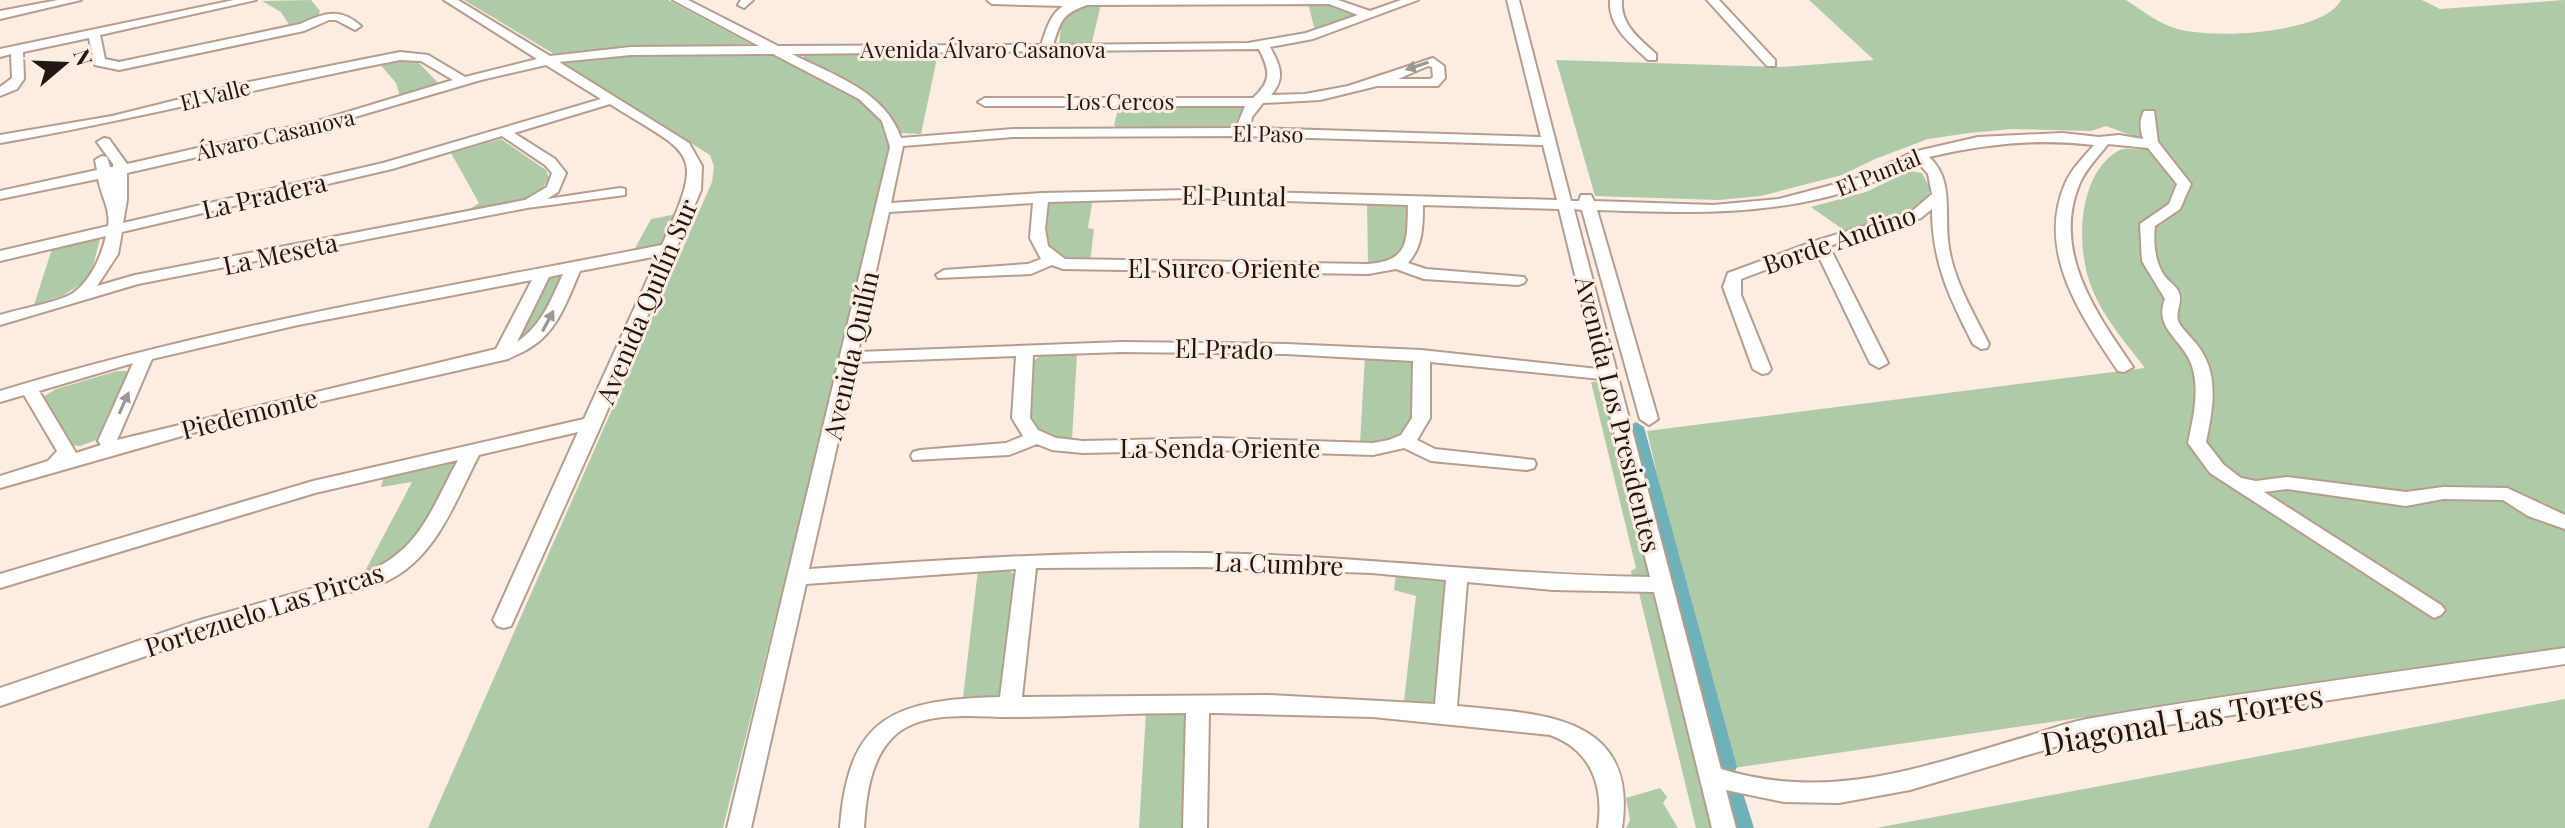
<svg xmlns="http://www.w3.org/2000/svg" width="2565" height="828" font-family="'Playfair Display',serif">
	<style>
		.green { fill: #afcaa7 }
		.lines { fill: none; stroke-linecap: round; stroke-linejoin: round }
		.canal { fill: #6fb1b9; fill-rule: evenodd }
		.minor-casing { stroke: #b79d8d; stroke-width: 4 }
		.minor { fill: #fff; fill-rule: evenodd }
		.oneway { fill: #9c9795 }
		.labels { text-anchor: middle; dominant-baseline: central; stroke-width: 6; stroke-linejoin: round; paint-order: stroke }
		.far-street-label { font-size: 22px; fill: #221813; stroke: #fcece2 }
		.street-label { font-size: 26px; fill: #221813; stroke: #fcece2 }
		.near-street-label { font-size: 32px; fill: #221813; stroke: #fcece2 }
	</style>
	<rect width="100%" height="100%" fill="#fcece2"/>
	<g class="green">
		<path d="M311,0L320,11L318,17L285,28L289,25L281,12L262,1Z"/>
		<path d="M464,0H668L751,44L597,49L554,54Z"/>
		<path d="M1809,0H2126C2140,9 2154,20 2169,26C2201,41 2324,35 2341,0H2422L2440,9L2565,0V648L1726,769L1647,431L2145,368C2126,343 2102,316 2091,286C2076,247 2077,175 2118,151C2125,147 2135,150 2142,149L2136,137L2106,126L2091,131L2012,129L1969,133L1928,139L1875,159L1842,175L1761,196L1719,200L1595,196L1556,60L1782,67L1874,60Z"/>
		<path d="M1308,3L1328,4L1356,15L1315,31Z"/>
		<path d="M1101,4L1091,46L1059,45L1062,16L1076,6Z"/>
		<path d="M818,53H938L921,134L900,133L876,101L803,60L804,55Z"/>
		<path d="M771,54C799,60 869,97 883,122C892,138 889,154 887,171L723,828H428L712,182L714,166L710,155L561,62L607,55Z"/>
		<path d="M401,59L417,61L439,84L400,96L396,83L379,63Z"/>
		<path d="M1242,104L1244,106L1233,128L1120,130L1114,125L1119,105Z"/>
		<path d="M501,139L546,170L549,178C536,206 494,206 467,211L479,203L451,153Z"/>
		<path d="M1910,171L1922,173L1930,188C1926,220 1870,224 1845,231L1811,207L1866,192Z"/>
		<path d="M1093,198L1088,228L1094,229L1090,263L1065,261L1044,244L1048,203Z"/>
		<path d="M1367,201L1409,206L1407,246L1393,260L1368,265Z"/>
		<path d="M677,214L661,250L632,254L651,219Z"/>
		<path d="M100,239L90,278L64,295L34,305L52,249Z"/>
		<path d="M558,274L563,276L540,330L520,342H516L548,278Z"/>
		<path d="M1077,354L1072,440C1019,436 1030,403 1032,362L1041,355Z"/>
		<path d="M1365,355L1409,360L1412,364L1416,403L1412,425L1389,441L1360,444Z"/>
		<path d="M117,371H130L99,439L80,446L69,445L43,397L56,389Z"/>
		<path d="M1603,381L1652,580H1633L1631,571L1636,568L1591,382Z"/>
		<path d="M445,462L452,463L454,468L414,542L403,555L363,575L412,482L381,487L384,476Z"/>
		<path d="M978,570H1008L1015,575L1003,696L995,703L962,706Z"/>
		<path d="M1396,575L1439,579L1447,584L1437,699L1431,703L1404,701L1416,596L1394,590Z"/>
		<path d="M1639,593H1655L1713,828H1696Z"/>
		<path d="M2565,699V828H1876Z"/>
		<path d="M1146,712H1180L1188,718L1185,828H1139Z"/>
		<path d="M1660,788L1667,797L1663,803L1678,828H1626L1630,820L1626,798Z"/>
	</g>
	<g class="lines">
		<g class="canal">
			<path d="M1636,422L1644,427L1737,767L1734,773L1727,776L1720,773L1717,767L1628,427Z"/>
			<path d="M1734,787L1742,790L1754,828H1732L1723,796L1726,790Z"/>
		</g>
		<g class="minor-casing">
			<g id="minor">
				<path d="M58,0H81L0,19V11Z"/>
				<path d="M234,0H256L100,35L105,59L119,62L300,24C324,13 340,7 361,26L355,30L336,20H329L304,31L119,70L95,65L89,38L23,52L24,79L17,89L0,96V87L12,78L11,54L0,57V49Z"/>
				<path d="M444,0H458L550,56L631,47L759,46L673,0H688L778,46L1041,45C1046,31 1050,14 1063,6L992,4L987,0H1338L1370,11L1401,0H1418L1313,39L1270,47C1280,65 1286,78 1271,95L1305,94L1348,86L1433,58L1444,66L1445,78L1438,86H1377L1320,100L1263,103L1252,117L1250,128L1541,137L1507,0H1519L1571,201H1579L1581,195H1591L1594,201L1713,205L1779,199L1858,178L1913,152L1978,137L2062,133L2099,137L2119,135L2143,139C2140,129 2139,120 2144,111H2154L2158,142L2191,184L2180,209L2155,226C2153,244 2155,265 2167,279C2172,284 2176,286 2179,293C2183,303 2174,312 2179,323C2185,333 2196,341 2202,352C2219,379 2212,413 2206,442L2224,465L2241,478L2256,481L2287,477L2406,492L2443,487L2507,488L2565,515V529L2528,516L2503,500L2443,499L2406,506L2287,489L2264,492L2441,605L2445,610L2441,615L2434,618L2210,473L2188,443C2193,418 2200,391 2192,366C2184,340 2153,329 2165,299L2142,261L2140,224L2169,204L2177,184L2148,148L2108,144C2098,157 2085,170 2079,185C2052,252 2096,313 2133,367L2124,372L2118,371C2081,316 2036,252 2065,184C2071,169 2084,157 2094,145C2038,138 1984,144 1929,157C1953,178 1945,211 1948,240C1951,276 1973,312 1989,344L1987,348L1981,349L1973,344C1949,297 1932,262 1932,209L1921,218L1829,246L1888,363L1879,368L1870,363L1816,251L1741,279V295L1771,369L1768,373L1762,374L1753,369L1723,287L1728,273L1815,241L1911,212L1932,194L1928,174L1916,160C1900,169 1883,178 1866,185C1778,217 1688,213 1597,210L1658,419L1649,425L1640,419L1582,210L1574,209L1721,769C1828,802 1919,768 2022,738C2045,731 2068,722 2092,718C2249,691 2407,671 2565,648V664L2088,737L1910,790L1839,803L1784,802L1726,790L1736,828H1712L1654,592L1553,590L1467,582L1457,706C1538,714 1639,713 1622,828H1598C1604,787 1592,750 1550,735L1373,717L1216,713H1209L1207,828H1183L1186,713C1128,713 1068,717 1010,717C974,717 922,709 893,737C870,760 866,797 864,828H840C848,714 897,700 1000,697L1016,569L806,584L751,828H727L890,147L882,121L859,99L773,54L631,55L559,62L689,143L702,166L701,190L602,423L511,626L504,628L497,626L493,620L578,432L479,455C455,501 437,557 387,581L213,633L0,706V688L200,620L357,576C419,554 429,513 458,460L315,493L0,588V574L313,481L584,419L658,256L580,271C568,298 558,331 531,347C524,352 515,355 508,359L231,422L0,488V476L48,461L57,451L24,395L0,402V391C217,325 441,288 662,245C706,148 694,157 610,104L514,133L555,159L566,173L558,192L547,199L620,188L625,189V195L527,208L138,284L0,325V315C15,310 63,301 73,293C90,281 101,258 106,236L0,261V251L108,226C111,211 101,195 98,179L0,199V191L97,170L95,160L102,156L107,157L110,167H113V164L97,142L104,138L109,139L127,164L321,120L453,80L421,61L400,60C266,86 134,120 0,143V135L112,116L249,82L400,52L428,55L465,77L537,59ZM1329,4L1358,15L1306,33L1248,43L1053,45C1061,20 1062,14 1087,5ZM1259,49C1270,71 1272,81 1253,98H985L978,102L985,106H1245L1236,128L1013,129L901,138C885,91 833,75 792,54ZM546,65L601,99L383,163L123,223L127,200V173L290,136L481,80ZM1428,66L1432,67L1433,77L1430,79H1398ZM502,136L545,165L552,173L547,187L525,200L135,275L97,286L118,254L122,232L392,169ZM1242,136L1543,145L1557,200L1188,190L1041,193L891,203L903,146L1013,137ZM1188,198L1408,205C1407,240 1410,261 1368,264L1065,259L1048,246L1045,229L1048,202ZM1033,203L1030,238L1041,259L1028,264L944,270L936,275L938,278L1031,274L1052,265L1063,269L1368,274L1396,269L1424,279L1518,285L1524,283L1526,280L1524,277L1426,269L1408,263C1423,246 1423,226 1423,205L1559,209L1598,369L1421,350L1286,344L1122,342L858,352L889,212ZM563,274C551,300 542,325 517,342L549,277ZM532,280L496,349L117,440L152,359L298,325ZM1122,352L1286,354L1413,361L1412,418L1401,435L1389,440L1373,443L1214,438L1083,441L1056,438L1038,430L1030,418L1033,355ZM1016,356L1012,418L1023,436L1006,443L920,450L913,452L911,456L913,460L1009,455L1037,444L1052,450L1083,453L1214,450L1373,455L1404,448L1431,461L1527,470L1534,468L1536,464L1534,460L1435,449L1417,440L1430,418V362L1601,379L1650,577C1500,575 1352,555 1203,553C1071,551 941,560 809,569L856,362ZM133,363L98,441L101,445L76,453L39,391ZM1203,567L1372,573L1446,580L1435,704L1268,695L1022,697L1036,568Z"/>
				<path d="M741,0H753L744,8L738,5Z"/>
				<path d="M1610,0H1622C1620,25 1640,39 1656,54V60H1648C1630,43 1608,26 1610,0Z"/>
				<path d="M1707,0H1719L1775,60V66H1767Z"/>
			</g>
		</g>
		<use href="#minor" class="minor"/>
	</g>
	<defs><path id="oneway-solid" d="M-6-.8H1V-3.2L6.5 0L1 3.2V.8H-6Z" transform="scale(2)"/></defs>
	<g class="oneway">
		<use href="#oneway-solid" transform="translate(1417 66) rotate(162)"/>
		<use href="#oneway-solid" transform="translate(548 321) rotate(-62)"/>
		<use href="#oneway-solid" transform="translate(124 403) rotate(-66)"/>
	</g>
	<g class="labels">
		<g class="far-street-label">
			<text x="983" y="49">Avenida Álvaro Casanova</text>
			<text transform="translate(215 94) rotate(-14)">El Valle</text>
			<text x="1120" y="101">Los Cercos</text>
			<text transform="translate(1268 133) rotate(1)">El Paso</text>
			<text transform="translate(275 134) rotate(-13)">Álvaro Casanova</text>
			<text transform="translate(1878 172) rotate(-22)">El Puntal</text>
		</g>
		<g class="street-label">
			<text transform="translate(264 195) rotate(-13)">La Pradera</text>
			<text transform="translate(1234 195) rotate(1)">El Puntal</text>
			<text transform="translate(1839 239) rotate(-19)">Borde Andino</text>
			<text transform="translate(280 253) rotate(-12)">La Meseta</text>
			<text x="1224" y="267">El Surco Oriente</text>
			<text transform="translate(646 301) rotate(-67)">Avenida Quilín Sur</text>
			<text transform="translate(1224 348) rotate(1)">El Prado</text>
			<text transform="translate(850 355) rotate(-77)">Avenida Quilín</text>
			<text transform="translate(249 413) rotate(-14)">Piedemonte</text>
			<text transform="translate(1619 414) rotate(76)">Avenida Los Presidentes</text>
			<text x="1220" y="447">La Senda Oriente</text>
			<text transform="translate(1279 563) rotate(2)">La Cumbre</text>
			<text transform="translate(264 609) rotate(-18)">Portezuelo Las Pircas</text>
		</g>
		<g class="near-street-label">
			<text transform="translate(2182 718) rotate(-10)">Diagonal Las Torres</text>
		</g>
	</g>
	<g transform="translate(64 64) rotate(71)" stroke="#fcece2" stroke-width="6" paint-order="stroke">
	<path d="M0-6L14 30L0 20L-14 30Z" fill="#221813"/>
	<text y="-12" font-size="22" font-weight="bold" text-anchor="middle" fill="#221813">N</text>
	</g>
</svg>
